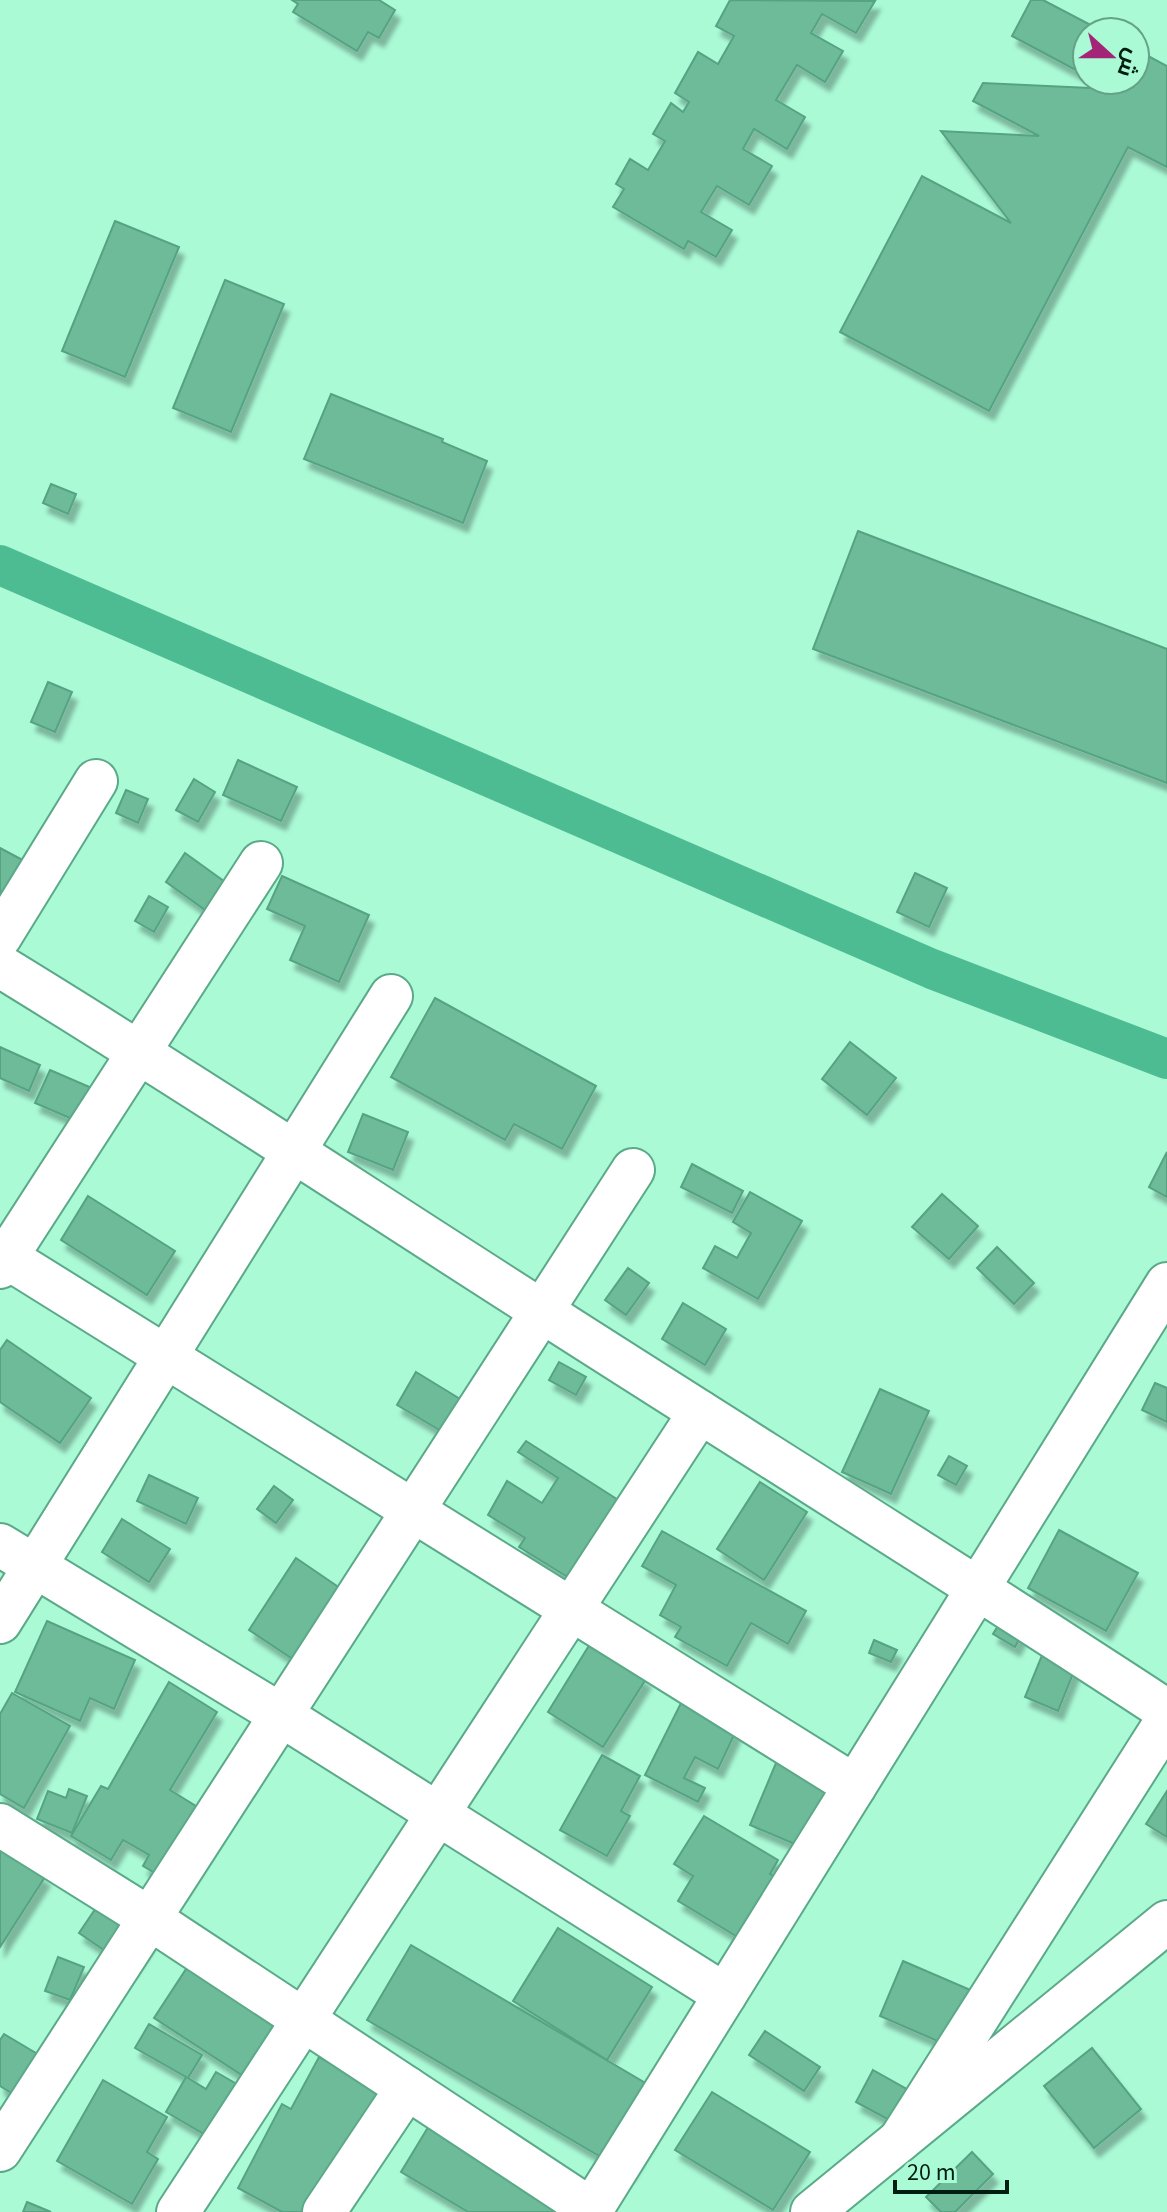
<svg xmlns="http://www.w3.org/2000/svg" width="1167" height="2212" font-family="'Source Sans 3',Cairo,sans-serif">
	<style>
		.lines { fill: none; stroke-linecap: round; stroke-linejoin: round }
		.canal { stroke: #4ebc92; stroke-width: 40 }
		.building { fill: #6dbb99; stroke: #55a382; stroke-width: 2; filter: url(#shadow) }
		.minor-casing { stroke: #5ba989; stroke-width: 46 }
		.minor { stroke: #fff; stroke-width: 42 }
	</style>
	<defs>
		<filter id="shadow"><feDropShadow dx="5" dy="9" stdDeviation="2" flood-color="#0004"/></filter>
	</defs>
	<rect width="100%" height="100%" fill="#aafad6"/>
	<g class="lines">
		<path class="canal" d="M0,565L932,969L1167,1059"/>
	</g>
	<g class="building">
		<path d="M292,0H379L395,10L379,38L368,32L357,51L293,12L298,4Z"/>
		<path d="M730,0L875,1L856,33L822,14L811,33L843,51L825,82L797,65L776,100L805,117L787,149L754,129L743,149L772,166L749,205L717,186L701,212L732,230L716,257L688,241L684,249L613,207L624,189L616,184L630,159L648,170L665,141L653,134L671,103L683,112L689,102L675,93L698,52L718,64L734,36L716,26Z"/>
		<path d="M1031,0H1043L1104,32H1087V76L1012,36Z"/>
		<path d="M1135,49L1167,66V167L1128,147L989,411L840,332L922,176L1011,223L941,131L1039,136L973,101L983,83L1112,89L1094,80H1135Z"/>
		<path d="M115,221L179,247L125,377L62,351Z"/>
		<path d="M225,280L284,304L231,432L173,408Z"/>
		<path d="M331,394L443,439L442,442L487,461L463,523L304,459Z"/>
		<path d="M51,484L76,494L68,514L43,503Z"/>
		<path d="M858,531L1167,649V783L813,649Z"/>
		<path d="M48,682L72,692L55,732L31,722Z"/>
		<path d="M238,760L297,787L281,821L223,795Z"/>
		<path d="M194,779L215,792L198,822L176,810Z"/>
		<path d="M126,790L148,799L138,823L116,813Z"/>
		<path d="M0,848L45,872L0,909Z"/>
		<path d="M185,853L239,892L219,920L166,882Z"/>
		<path d="M915,873L947,888L929,927L897,912Z"/>
		<path d="M282,876L369,915L339,982L290,960L305,926L267,909Z"/>
		<path d="M149,896L168,907L154,932L135,921Z"/>
		<path d="M435,998L596,1086L562,1149L514,1124L505,1140L391,1077Z"/>
		<path d="M850,1042L896,1078L867,1115L822,1079Z"/>
		<path d="M0,1047L40,1065L29,1091L0,1078Z"/>
		<path d="M50,1070L115,1098L100,1131L35,1103Z"/>
		<path d="M363,1114L408,1132L393,1170L348,1152Z"/>
		<path d="M1167,1152V1197L1149,1187Z"/>
		<path d="M692,1164L743,1191L732,1213L681,1187Z"/>
		<path d="M750,1192L802,1221L758,1299L703,1268L715,1246L737,1258L751,1233L733,1222Z"/>
		<path d="M942,1194L978,1226L949,1259L912,1227Z"/>
		<path d="M88,1196L175,1251L147,1295L61,1240Z"/>
		<path d="M997,1247L1034,1283L1014,1304L977,1268Z"/>
		<path d="M628,1268L649,1283L626,1315L605,1300Z"/>
		<path d="M683,1303L726,1329L705,1365L662,1339Z"/>
		<path d="M7,1340L91,1398L60,1443L0,1402V1350Z"/>
		<path d="M559,1362L586,1377L576,1395L549,1380Z"/>
		<path d="M416,1372L470,1405L451,1437L397,1405Z"/>
		<path d="M1155,1383L1167,1388V1422L1142,1410Z"/>
		<path d="M880,1389L929,1411L891,1494L842,1472Z"/>
		<path d="M526,1441L623,1503L574,1581L519,1547L525,1538L488,1515L507,1481L542,1503L558,1478L518,1452Z"/>
		<path d="M949,1456L967,1466L956,1485L938,1475Z"/>
		<path d="M149,1475L198,1498L186,1524L137,1501Z"/>
		<path d="M760,1482L807,1512L764,1580L717,1549Z"/>
		<path d="M274,1486L293,1500L276,1523L257,1509Z"/>
		<path d="M122,1519L170,1549L149,1582L102,1552Z"/>
		<path d="M1059,1530L1138,1573L1106,1631L1028,1588Z"/>
		<path d="M662,1531L806,1611L788,1644L751,1623L727,1666L675,1637L681,1627L660,1615L676,1585L642,1566Z"/>
		<path d="M296,1558L356,1599L309,1670L249,1630Z"/>
		<path d="M1004,1616L1025,1628L1015,1647L993,1634Z"/>
		<path d="M47,1621L135,1660L114,1709L90,1698L80,1721L15,1692Z"/>
		<path d="M874,1640L897,1650L891,1662L869,1653Z"/>
		<path d="M590,1644L646,1679L603,1747L548,1712Z"/>
		<path d="M1045,1648L1078,1661L1058,1711L1025,1697Z"/>
		<path d="M169,1682L217,1712L170,1790L222,1822L181,1889L143,1866L149,1855L123,1840L111,1860L71,1836L101,1786L108,1789Z"/>
		<path d="M12,1693L70,1726L24,1808L0,1794V1714Z"/>
		<path d="M681,1703L736,1731L718,1769L695,1757L684,1778L705,1788L698,1802L645,1775Z"/>
		<path d="M602,1755L640,1776L621,1811L630,1816L607,1856L560,1830Z"/>
		<path d="M776,1763L830,1786L804,1848L750,1825Z"/>
		<path d="M69,1789L87,1796L72,1833L37,1819L48,1791L66,1798Z"/>
		<path d="M1167,1791V1837L1146,1824Z"/>
		<path d="M704,1816L778,1860L770,1874L791,1886L754,1947L678,1901L693,1876L674,1864Z"/>
		<path d="M0,1848L45,1877L0,1947Z"/>
		<path d="M96,1908L147,1943L130,1968L79,1933Z"/>
		<path d="M558,1928L652,1987L607,2060L513,2001Z"/>
		<path d="M411,1945L671,2098L628,2173L367,2020Z"/>
		<path d="M58,1957L84,1967L70,2000L45,1991Z"/>
		<path d="M903,1961L989,1998L965,2053L880,2016Z"/>
		<path d="M190,1963L289,2035L257,2085L154,2018Z"/>
		<path d="M149,2024L202,2055L188,2078L206,2089L216,2072L256,2095L226,2147L166,2112L186,2077L135,2048Z"/>
		<path d="M765,2031L820,2067L804,2091L749,2055Z"/>
		<path d="M4,2034L56,2065L31,2105L0,2086V2040Z"/>
		<path d="M1092,2048L1141,2109L1094,2148L1044,2086Z"/>
		<path d="M319,2057L399,2100L327,2212H282L238,2188L282,2104L291,2109Z"/>
		<path d="M873,2070L919,2096L902,2127L856,2102Z"/>
		<path d="M103,2080L167,2117L147,2152L158,2159L132,2204L57,2161Z"/>
		<path d="M712,2092L810,2152L773,2210L675,2150Z"/>
		<path d="M433,2119L588,2212H468L401,2172Z"/>
		<path d="M972,2152L993,2174L955,2212H941L926,2197Z"/>
		<path d="M27,2202L51,2212H23Z"/>
	</g>
	<g class="lines">
		<g class="minor-casing">
			<g id="minor">
				<path d="M0,937L96,781"/>
				<path d="M0,966C182,1077 360,1195 540,1310C749,1444 960,1575 1167,1711"/>
				<path d="M6,1257L855,1786"/>
				<path d="M0,1267L261,863"/>
				<path d="M0,1545L281,1715L725,1995"/>
				<path d="M0,1622L391,996"/>
				<path d="M0,1825L149,1918L592,2210"/>
				<path d="M900,2140L1167,1720"/>
				<path d="M0,2150L633,1170"/>
				<path d="M178,2212L700,1412"/>
				<path d="M324,2212L407,2088"/>
				<path d="M590,2212L1167,1284"/>
				<path d="M812,2212L1167,1922"/>
			</g>
		</g>
		<use href="#minor" class="minor"/>
	</g>
	<g transform="translate(1111 56) rotate(111)"><circle r="38" fill="#aafad6" stroke="#66a287" stroke-width="2"/>
	<path d="M0-6L14 30L0 20L-14 30Z" fill="#a22578"/>
	<text y="-12" font-size="22" font-weight="bold" text-anchor="middle" fill="#001d11">ش</text>
	</g>
	<path d="M895 2180v12h112v-12" fill="none" stroke="#001d11" stroke-width="4"/>
	<text x="907" y="2180" font-size="24" fill="#001d11" stroke="#aafad6" stroke-width="6" paint-order="stroke">20 m</text>
</svg>
